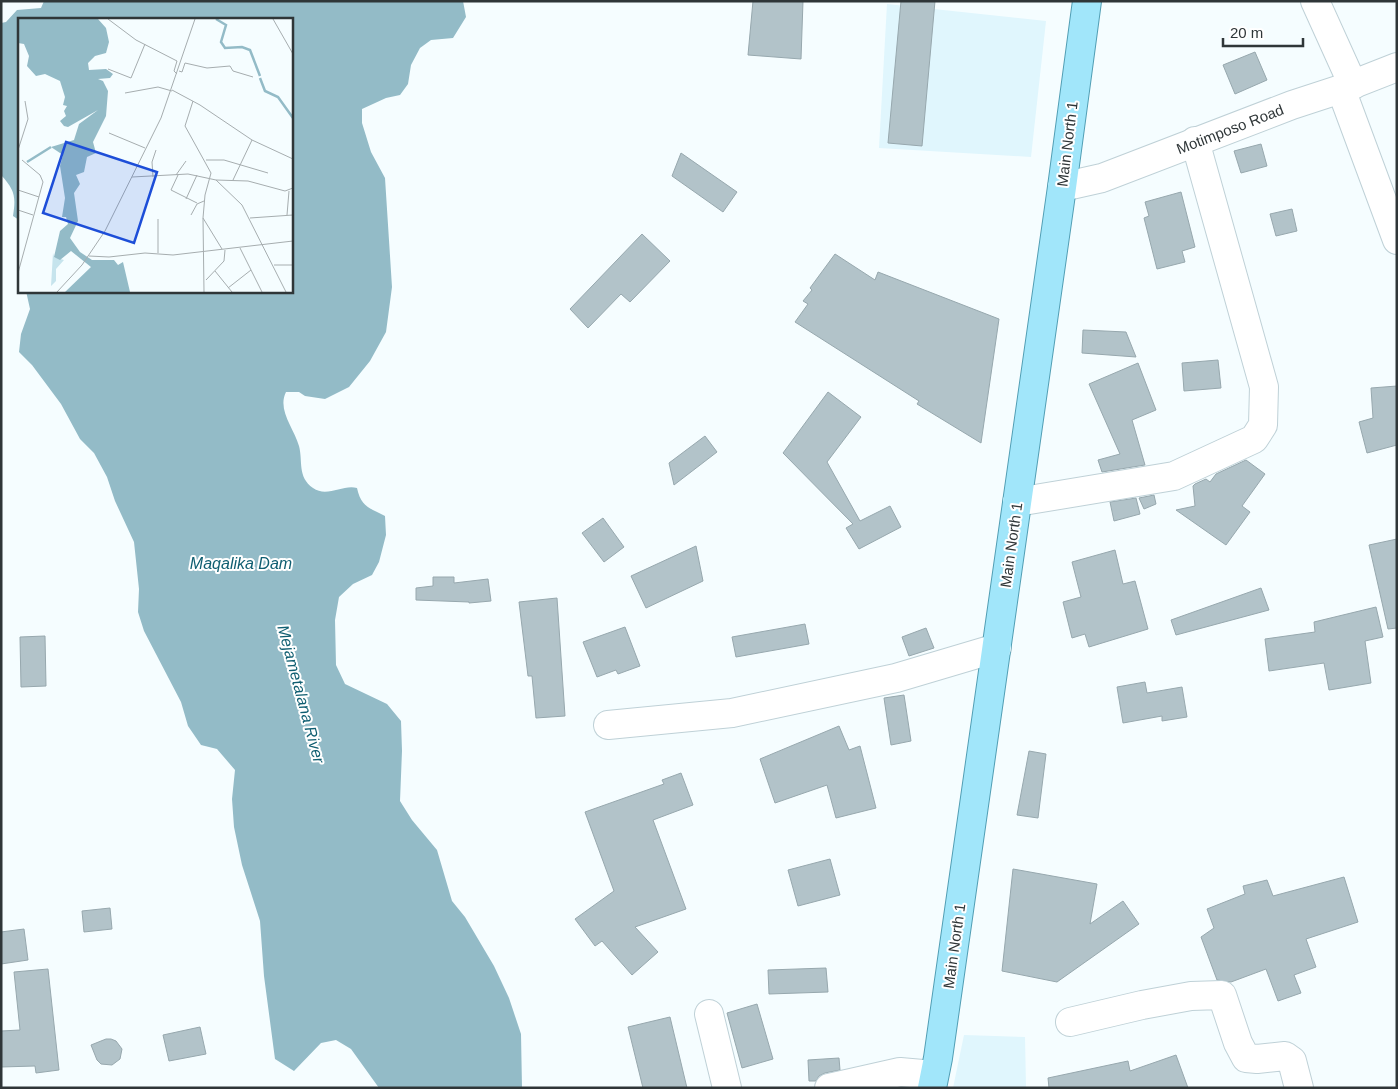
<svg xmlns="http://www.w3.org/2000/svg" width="1398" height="1089" font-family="Helvetica,sans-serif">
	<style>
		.built { fill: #e0f6fd }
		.water { fill: #93bbc7 }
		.building { fill: #b2c3c9; stroke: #97a8ae }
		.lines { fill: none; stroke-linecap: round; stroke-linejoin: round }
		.minor-casing { stroke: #bfd1d7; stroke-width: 30 }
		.major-casing { stroke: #519eb4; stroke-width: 30 }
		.minor { stroke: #fff; stroke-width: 28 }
		.major { stroke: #a1e6fa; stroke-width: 28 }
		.labels { text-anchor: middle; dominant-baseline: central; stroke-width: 4; stroke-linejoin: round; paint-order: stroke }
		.street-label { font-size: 15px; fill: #2f3638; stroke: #fff }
		.water-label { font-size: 16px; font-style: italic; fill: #0f5e71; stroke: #fff }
		.inset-river { fill: none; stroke: #93bbc7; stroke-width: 2.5 }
		.inset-road { fill: none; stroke: #a6adaf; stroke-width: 1 }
		.view { fill: #1d4ed8; fill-opacity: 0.15; stroke: #1d4ed8; stroke-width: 2.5 }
		.inset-edge { fill: none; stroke: #2f3638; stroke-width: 2.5 }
	</style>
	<rect width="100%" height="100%" fill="#f5fdff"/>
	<g class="built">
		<path d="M887,4L1046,21L1031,157L879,148Z"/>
		<path d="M964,1035L1025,1037L1026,1088H953Z"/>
	</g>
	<path class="water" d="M44,1H463L466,17L453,38L431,40L420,48L411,65L408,84L400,95L386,98L362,109V123L371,152L385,178L392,287L386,332L370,361L349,387L325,399L305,396L299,392H286C277,410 294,428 299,446C303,461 297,477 313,488C327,498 343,484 357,488C361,507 370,508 385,516L386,535L379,562L372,575L353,584L339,597L335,620L336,665L345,684L387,704L401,721L402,751L400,801L412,820L437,850L452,901L465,917L494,966L509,998L521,1034L522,1088H379L351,1049L336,1040L321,1043L294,1071L275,1059L264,976L260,921L242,865L234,827L232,799L235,770L217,749L201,745L188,726L181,702L144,631L138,612L139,589L134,542L115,501L107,477L94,453L80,439L61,404L32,365L19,352L21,334L30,309L26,291H291V19H19V220L13,216C16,197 15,190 1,175V23L6,22L17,10L41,8Z"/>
	<g class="building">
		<path d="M753,1H803L801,59L748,55Z"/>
		<path d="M901,1H935L922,146L888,143Z"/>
		<path d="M1255,52L1267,80L1235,94L1223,65Z"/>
		<path d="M1261,144L1267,166L1241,173L1234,151Z"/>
		<path d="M681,153L737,192L723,212L672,176Z"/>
		<path d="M1181,192L1195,247L1182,251L1185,262L1157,269L1144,218L1149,216L1145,202Z"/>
		<path d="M1292,209L1297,231L1276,236L1270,214Z"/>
		<path d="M642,234L670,261L630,302L621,294L588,328L570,309Z"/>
		<path d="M835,254L875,280L878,272L999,319L981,443L917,404L919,401L795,322L808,304L803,301L812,290L810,288Z"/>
		<path d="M1083,330L1126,332L1136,357L1082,353Z"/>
		<path d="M1218,360L1221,388L1184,391L1182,363Z"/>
		<path d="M1138,363L1156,410L1132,420L1145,465L1102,472L1098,460L1120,454L1089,384Z"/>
		<path d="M1397,386V445L1367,453L1359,422L1373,418L1371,388Z"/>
		<path d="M828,392L861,417L827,462L860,521L890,506L901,527L859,549L846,528L853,524L783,453Z"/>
		<path d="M705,436L717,452L674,485L669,463Z"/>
		<path d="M1246,460L1265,474L1242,506L1250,512L1226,545L1176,510L1195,506L1193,486L1195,484L1206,479L1210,482L1216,474Z"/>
		<path d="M1154,495L1156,504L1144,509L1139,498Z"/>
		<path d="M1136,498L1140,514L1114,521L1110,502Z"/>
		<path d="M603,518L624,547L604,562L582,533Z"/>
		<path d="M1397,539V628L1388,629L1369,545Z"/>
		<path d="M696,546L703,581L646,608L631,576Z"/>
		<path d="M1115,550L1123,584L1135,581L1148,629L1089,647L1085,634L1072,638L1063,602L1081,597L1072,562Z"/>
		<path d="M433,577H454V583L488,579L491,601L469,603V602L416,600V588L433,586Z"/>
		<path d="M1261,588L1269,610L1176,635L1171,620Z"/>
		<path d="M557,598L565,716L536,718L532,676H528L519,602Z"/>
		<path d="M1376,607L1383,637L1365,641L1371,683L1329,690L1324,663L1269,671L1265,639L1315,632L1314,622Z"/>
		<path d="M805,624L809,644L736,657L732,637Z"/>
		<path d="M625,627L640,666L618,674L616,670L597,677L583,642Z"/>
		<path d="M926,628L934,648L909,656L902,637Z"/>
		<path d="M45,636L46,686L21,687L20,637Z"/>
		<path d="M1145,682L1147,693L1182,687L1187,717L1162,721V716L1123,723L1117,687Z"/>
		<path d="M904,695L911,741L891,745L884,698Z"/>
		<path d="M839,726L849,750L860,746L876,808L836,818L827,785L775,803L760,759Z"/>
		<path d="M1029,751L1046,754L1038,818L1017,815Z"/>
		<path d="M681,773L693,805L653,820L686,909L635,927L658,952L632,975L602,941L595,946L575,919L614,891L585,812L664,784L662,780Z"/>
		<path d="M830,859L840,895L798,906L788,870Z"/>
		<path d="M1013,869L1097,884L1090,924L1123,901L1139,924L1057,982L1002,971Z"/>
		<path d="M1344,877L1358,922L1306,939L1316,967L1294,975L1301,993L1278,1001L1266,969L1231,982L1217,980L1201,937L1214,928L1207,909L1245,894L1243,886L1267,880L1273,896Z"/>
		<path d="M110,908L112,929L84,932L82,911Z"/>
		<path d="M24,929L28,960L1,964V932Z"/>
		<path d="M826,968L828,992L769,994L768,970Z"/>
		<path d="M48,969L59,1070L36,1073L35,1066L1,1067V1031L20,1030L14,972Z"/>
		<path d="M757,1004L773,1059L742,1068L727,1013Z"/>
		<path d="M670,1017L687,1088H643L628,1027Z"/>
		<path d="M200,1027L206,1054L169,1061L163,1035Z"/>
		<path d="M106,1039H111L116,1041L122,1049L120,1059L112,1065L101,1064L97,1060L91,1045Z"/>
		<path d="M1176,1055L1188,1088H1049L1048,1078L1128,1061L1130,1071Z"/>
		<path d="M839,1058L840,1070L825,1073L819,1076L816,1081H809L808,1060Z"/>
	</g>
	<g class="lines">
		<g class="minor-casing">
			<g id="minor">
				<path d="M1315,1L1353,85"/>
				<path d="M1341,89L1397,240"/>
				<path d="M1062,187L1102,178L1292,105L1341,89L1397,67"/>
				<path d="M1017,502L1174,476L1254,439L1263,425L1264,387L1195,141"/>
				<path d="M608,725L732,713L896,678L997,648"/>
				<path d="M709,1014L727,1088"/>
				<path d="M1070,1022L1142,1005L1191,996L1222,995L1238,1043L1246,1058L1257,1059L1285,1056L1292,1061L1299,1088"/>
				<path d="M829,1088L900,1072L934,1075"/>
			</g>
		</g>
		<g class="major-casing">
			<path id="major" d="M932,1088L938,1058L1062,187L1087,1"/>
		</g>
		<use href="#minor" class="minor"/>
		<use href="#major" class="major"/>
	</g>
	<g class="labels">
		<g class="street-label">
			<text transform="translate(1230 129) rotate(-21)">Motimposo Road</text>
			<text transform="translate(1067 144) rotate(-83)">Main North 1</text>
			<text transform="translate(1011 545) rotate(-82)">Main North 1</text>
			<text transform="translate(954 946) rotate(-82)">Main North 1</text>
		</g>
		<g class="water-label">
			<text x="241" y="563">Maqalika Dam</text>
			<text transform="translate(301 694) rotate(75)">Mejametalana River</text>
		</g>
	</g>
	<g transform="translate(18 18)">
		<rect width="275" height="275" fill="#f5fdff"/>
		<path d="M35,235L36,239L46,242L38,251V263L33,268Z" fill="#c6e4ed"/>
		<path d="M0,1H80L88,10L91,24L88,35L77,38L70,45L71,52L88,51L95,56L92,60L80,61L85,63L90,73L88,98L75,124L78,135L69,139L66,154L58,157L62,166L56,175L60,203L52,220L62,234L74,242H96L100,247L105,244L112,274H47L73,249L53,233L42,242L36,239L42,213L50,206L48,199H44L47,180L42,148L45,137L33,129L56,122L61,106L80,92L50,109L46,108L42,103L48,98L46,93L49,88L45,87L47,79L42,63L27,56L18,58L9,48L11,38L6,26L0,25Z" fill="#93bbc7"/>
		<path class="inset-river" d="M198,1L208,7L203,24L207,30L224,29L232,32L242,58M242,60L247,73L260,79L275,100M9,144L33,129"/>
		<path class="inset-road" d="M90,1L118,22L159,43L156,53L159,56M255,1L275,36M90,51L113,60L127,26M161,53L164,54L167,45L189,50L212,48L215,53L235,59M154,72L182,87L234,122L275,141M107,75L140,69L154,73M175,83L167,108L193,155L187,177L185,200L204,231M91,115L127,130M0,132L10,101L7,83M188,142H206L250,155M158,157L168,143M160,157L153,172L179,185M114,159L170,156L198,162L224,187L268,274M135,159L134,144L138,132M198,162L230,163L267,173L275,170M215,162L234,122M0,172L21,179M168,181L179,157M0,192L15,197M173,197L179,186L186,183M269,197L271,173M185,200L186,274M232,200L275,197M222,230L244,274M140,235V201M71,238L91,239L127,235L155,237L275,223M256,247H275M197,253L214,274M0,255L25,164L22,157L4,142M188,262L206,243L207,232M210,270L233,252M39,274L64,247L87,213L143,100L177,1"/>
		<path class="view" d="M48,124L139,154L116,225L25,195Z"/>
		<rect width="275" height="275" class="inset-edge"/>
	</g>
	<rect width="1398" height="1089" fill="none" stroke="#2f3638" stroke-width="5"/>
	<path d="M1223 38v8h80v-8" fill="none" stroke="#2f3638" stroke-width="2.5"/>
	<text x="1230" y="38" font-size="15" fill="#2f3638" stroke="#ffffff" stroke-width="4" paint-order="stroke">20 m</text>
</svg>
